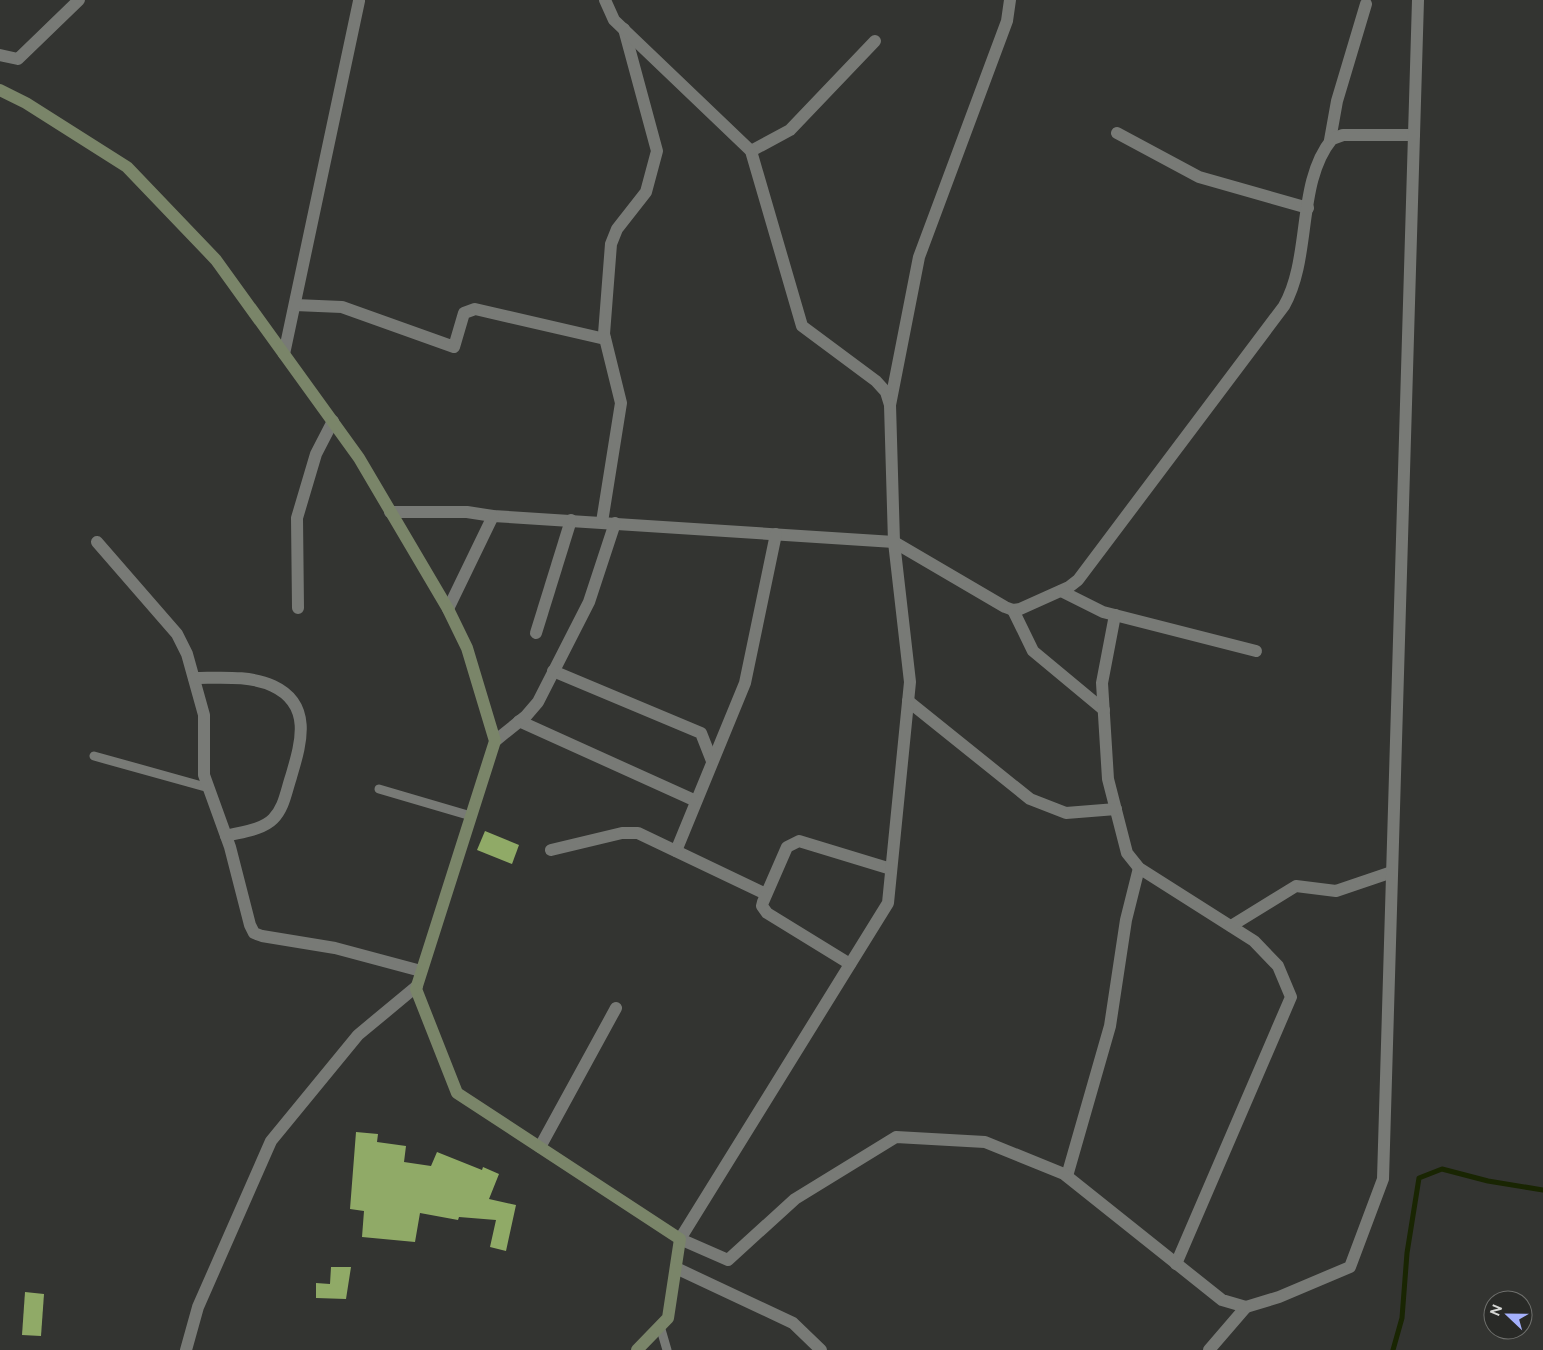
<svg xmlns="http://www.w3.org/2000/svg" width="1543" height="1350" font-family="Figtree,sans-serif">
	<style>
		.lines { fill: none; stroke-linecap: round; stroke-linejoin: round }
		.stream { stroke: #192502; stroke-width: 5 }
		.building { fill: #90aa67 }
		.service { stroke: #787a76; stroke-width: 9 }
		.minor { stroke: #787a76; stroke-width: 12 }
		.tertiary { stroke: #787a76; stroke-width: 12 }
		.secondary { stroke: #7a8569; stroke-width: 12 }
	</style>
	<rect width="100%" height="100%" fill="#333431"/>
	<g class="lines">
		<path class="stream" d="M1393,1350L1402,1318L1407,1253L1419,1178L1442,1169L1488,1181L1543,1190"/>
	</g>
	<g class="building">
		<path d="M485,831L519,845L512,864L477,850Z"/>
		<path d="M356,1132L378,1134L377,1142L406,1146L404,1162L431,1166L437,1152L482,1170L483,1167L499,1174L489,1199L516,1205L506,1251L490,1247L496,1220L459,1217L458,1220L420,1213L415,1242L362,1237L364,1211L350,1209Z"/>
		<path d="M331,1267H351L346,1299L316,1298V1283L330,1284Z"/>
		<path d="M25,1292L44,1294L41,1336L22,1335Z"/>
	</g>
	<g class="lines">
		<g class="service">
			<path d="M94,756L209,788"/>
			<path d="M379,789L471,816"/>
			<path d="M660,1326L667,1350"/>
		</g>
		<g class="minor">
			<path d="M0,55L18,59L79,0"/>
			<path d="M1117,133L1199,177L1308,208"/>
			<path d="M1330,140L1337,101L1366,4"/>
			<path d="M751,151L790,130L875,41"/>
			<path d="M295,305L342,307L454,347L464,313L475,309L605,339"/>
			<path d="M284,354L359,1"/>
			<path d="M890,405L919,257L1007,21L1010,0"/>
			<path d="M390,512H467L493,516L894,542L1005,607L1013,610L1020,609L1069,587L1078,580L1284,306C1312,257 1296,183 1332,139L1343,135H1414"/>
			<path d="M602,522L621,403L604,334L611,244L617,229L646,192L657,151L624,29"/>
			<path d="M97,542L177,634L187,654L204,715V775L230,847L250,925L254,933L262,936L335,948L421,971"/>
			<path d="M1061,591L1103,612L1256,651"/>
			<path d="M298,608L297,518L316,454L333,421"/>
			<path d="M448,609L493,516"/>
			<path d="M1013,610L1033,651L1104,710"/>
			<path d="M1115,615L1102,683L1108,779L1127,853L1139,868L1254,941L1278,966L1291,997L1176,1264"/>
			<path d="M536,633L571,520"/>
			<path d="M553,671L701,733L712,761"/>
			<path d="M194,678C219,678 250,675 273,686C314,705 300,746 291,777C286,792 284,808 273,819C262,830 241,832 226,836"/>
			<path d="M908,701L1030,799L1066,813L1116,809"/>
			<path d="M519,721L696,801"/>
			<path d="M495,741L526,716L538,702L589,602L615,523"/>
			<path d="M551,850L622,833H638L766,894"/>
			<path d="M676,851L745,683L776,534"/>
			<path d="M1231,926L1296,886L1336,891L1392,872"/>
			<path d="M850,964L767,913L762,906L763,902L787,847L799,841L891,869"/>
			<path d="M540,1147L616,1008"/>
			<path d="M1067,1176L1110,1026L1126,920L1139,868"/>
			<path d="M676,1268L793,1323L821,1350"/>
			<path d="M186,1350L198,1307L271,1141L358,1035L417,986"/>
			<path d="M1209,1350L1246,1307"/>
		</g>
		<path class="tertiary" d="M605,0L614,20L751,151L802,326L876,381L886,392L890,405L894,542L910,682L888,903L680,1239L728,1260L795,1199L896,1137L985,1142L1064,1174L1222,1300L1246,1307L1279,1297L1350,1267L1383,1179L1418,0"/>
		<path class="secondary" d="M0,90L26,103L127,167L216,260L359,458L448,609L467,648L495,741L416,989L457,1093L680,1239L668,1318L637,1350"/>
	</g>
	<g transform="translate(1508 1315) rotate(292)"><circle r="24" fill="#292a27" stroke="#6f706d"/>
	<path d="M0-4L9 19L0 12L-9 19Z" fill="#a5b1fc"/>
	<text y="-8" font-size="14" font-weight="bold" text-anchor="middle" fill="#d7d8d6">N</text>
	</g>
</svg>
